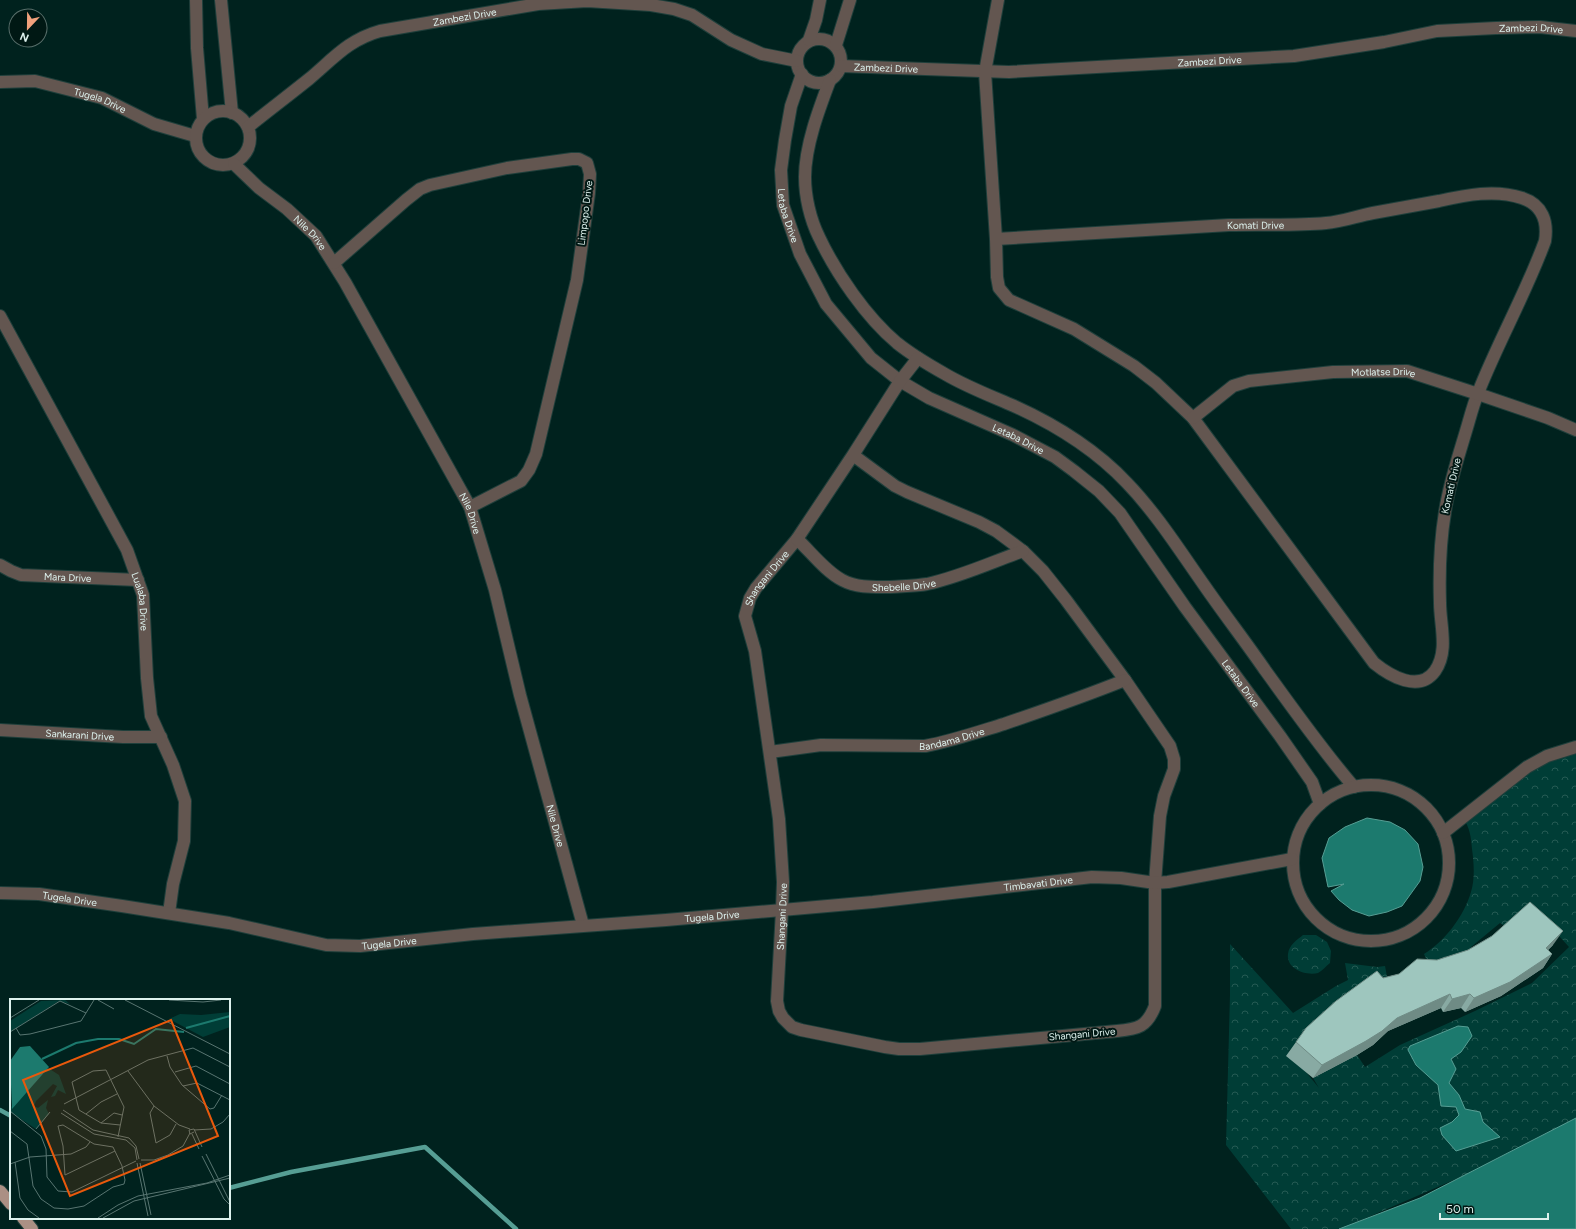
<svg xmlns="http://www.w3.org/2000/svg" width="1576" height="1229" font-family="Figtree,sans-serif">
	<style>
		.forest { fill: url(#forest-crowns) }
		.water { fill: #1c7a6e; stroke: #569e94 }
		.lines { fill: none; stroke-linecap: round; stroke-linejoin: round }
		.stream { stroke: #569e94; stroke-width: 4.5 }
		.minor-casing { stroke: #1f3f3b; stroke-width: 14 }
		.major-casing { stroke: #1f3f3b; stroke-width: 14 }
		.minor { stroke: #635650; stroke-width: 12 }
		.major { stroke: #ab9084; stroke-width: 12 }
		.wall { fill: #88aaa3 }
		.shaded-wall { fill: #6f8b85 }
		.building { fill: #9ec6be; stroke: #6f8b85 }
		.labels { text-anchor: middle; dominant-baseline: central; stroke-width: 4; stroke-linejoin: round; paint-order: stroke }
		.street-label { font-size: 10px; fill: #ddf1ed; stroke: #001814 }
		.inset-river { fill: none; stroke: #1c7a6e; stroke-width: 2 }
		.inset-road { fill: none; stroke: #587571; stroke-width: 1 }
		.view { fill: #e8590c; fill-opacity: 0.15; stroke: #e8590c; stroke-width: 2 }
		.inset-edge { fill: none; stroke: #ddf1ed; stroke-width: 2 }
	</style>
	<defs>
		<pattern id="forest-crowns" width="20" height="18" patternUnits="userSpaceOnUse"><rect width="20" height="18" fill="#003d36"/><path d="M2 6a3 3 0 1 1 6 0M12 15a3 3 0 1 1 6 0" fill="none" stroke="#255a53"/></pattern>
	</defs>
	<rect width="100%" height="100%" fill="#00221e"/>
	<g class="forest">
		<path d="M1576,750V1118L1463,1176L1350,1225L1339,1229H1291L1226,1145L1230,995V944L1293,1013L1336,986L1348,980L1345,963L1377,967L1385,966L1389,987L1289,1051L1287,1049L1319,1088L1313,1078L1357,1055L1365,1067L1400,1045L1475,1011L1532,983L1569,947L1551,927L1507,928L1500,923L1471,947L1474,955L1432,972L1424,954C1445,941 1464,916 1471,892C1475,879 1474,863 1472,849C1471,836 1470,829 1463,817L1527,767Z"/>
		<path d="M1303,935H1316L1327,942L1331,951L1330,963C1326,966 1322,971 1318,973C1306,976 1286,969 1288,954C1289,945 1297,940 1303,935Z"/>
	</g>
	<g class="water">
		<path d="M1367,818L1390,822L1405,830L1418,844L1423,867L1420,881L1402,906L1387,912L1369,916L1352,910L1339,900L1331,891L1344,884L1328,887L1322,858L1329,838L1345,827Z"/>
		<path d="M1458,1026L1468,1027L1472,1036L1461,1052L1451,1059L1456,1069L1449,1083L1459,1095L1465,1109L1480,1112L1483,1122L1500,1137L1456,1151L1442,1135L1440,1128L1452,1122L1459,1115L1456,1107L1441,1106L1438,1085L1416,1065L1408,1050L1410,1046Z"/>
		<path d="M1576,1118V1229H1339L1420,1198Z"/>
	</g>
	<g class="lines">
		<g class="stream">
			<path d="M0,1110L11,1116"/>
			<path d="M229,1188L291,1172L425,1147L516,1229"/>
		</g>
		<g class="minor-casing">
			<g id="minor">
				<path d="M196,0L197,48L203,119"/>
				<path d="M221,0L232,113"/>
				<circle cx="819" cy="61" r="22"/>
				<path d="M809,40L816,20L820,0"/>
				<path d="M836,45L850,0"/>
				<path id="s1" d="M841,66L1009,72L1294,56L1384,42L1437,31L1496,28L1540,27L1576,31"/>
				<path id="s2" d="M802,74L791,106L785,140L781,170L783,205L800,254L826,304L871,358L900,381L929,398L1013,435L1055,457L1074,471L1099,491L1120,513L1185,607L1280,736L1312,782L1320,804"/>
				<path d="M830,80C819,109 805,146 805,177C805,196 810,219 819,237C836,273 866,317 897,343C912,355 929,365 945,374C967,387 991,396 1014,406C1056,425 1095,449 1127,483C1156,513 1180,551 1204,585C1224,614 1245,641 1265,670C1294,710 1322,750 1354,787"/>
				<path id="s3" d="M0,82L35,81L102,98L154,124L195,136"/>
				<circle cx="223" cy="138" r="27"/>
				<path id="s4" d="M248,127C268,111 289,95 309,79C333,59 348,40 380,31L538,4L587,1L651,5L674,9L692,15L731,40L762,54L797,61"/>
				<path id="s5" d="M234,164L259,188L287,209L316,236L345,282L470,507L495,590L520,695L583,925"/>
				<path id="s6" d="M996,239C1074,235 1151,229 1229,225C1261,224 1294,226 1326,223C1342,222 1357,216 1373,213C1395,209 1417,205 1439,201C1466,195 1495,189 1522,198C1543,205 1548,222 1545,241C1526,293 1498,342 1478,393C1473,405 1470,418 1466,431C1458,458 1449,484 1445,512C1440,542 1439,572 1440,603C1440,625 1449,651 1435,671C1419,693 1390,676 1374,663L1193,418L1156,383L1134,366L1074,329L1009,300L999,288L997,277L996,239L985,72L998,0"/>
				<path d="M334,263L406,200L420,189L430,185L507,168L572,159H579L587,163L590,174L589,193L577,280L536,454L529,470L521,481L470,507"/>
				<path id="s7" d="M0,316L127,550L143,595L147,678L151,716L173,765L185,801L184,841L173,884L169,913"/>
				<path id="s8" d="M1193,418L1233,386L1249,381L1333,372L1407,371L1478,394L1548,418L1576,430"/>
				<path id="s9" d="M853,455L895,486L907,492L979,522L996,531L1023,551L1043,571L1066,600L1125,680L1170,746L1174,759V769L1164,796L1160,816L1155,883V1006C1147,1027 1138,1029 1117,1031L920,1049H899L885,1047L801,1030L792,1027L783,1018L779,1011L777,1001L782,910L783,882L779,819L755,651L745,616L750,598L756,588L797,539L853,455L900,381L918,358"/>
				<path id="s10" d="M797,539C811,552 825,571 842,580C857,588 874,587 890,587C902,586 915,586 927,584C960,577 992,562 1023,551"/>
				<path id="s11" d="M0,565L11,571L21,575L138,580"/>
				<path id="s12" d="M0,730L123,737H161"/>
				<path id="s13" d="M770,752L821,745L925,746C952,741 978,732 1004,724C1045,710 1085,696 1125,680"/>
				<circle cx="1371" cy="863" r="78"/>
				<path d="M1443,833L1527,767L1547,756L1576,747"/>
				<path id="s14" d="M0,893L39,894L122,906L229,923L326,945L360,946L473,934L666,920L873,902L1092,877L1121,878L1155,883L1168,882L1292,859"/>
			</g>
		</g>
		<g class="major-casing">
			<g id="major">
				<path d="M0,1191L11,1204"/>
				<path d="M23,1218L32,1229"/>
			</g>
		</g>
		<use href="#minor" class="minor"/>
		<use href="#major" class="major"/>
	</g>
	<path class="wall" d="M1553,945L1548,950L1552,954L1543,968L1501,996L1465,1012L1461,1008L1443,1012L1441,1008L1388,1031L1373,1045L1357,1055L1313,1078L1286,1056L1296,1042L1383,978L1399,974L1437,960Z"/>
	<g class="shaded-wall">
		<path d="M1563,931L1553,945L1537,961L1546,948Z"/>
		<path d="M1552,954L1543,968L1501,996L1465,1012L1474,998Z"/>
		<path d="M1450,994L1441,1008L1388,1031L1373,1045L1357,1055L1313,1078L1322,1065L1397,1018Z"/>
		<path d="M1470,994L1461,1008L1443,1012L1452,999Z"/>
	</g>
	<path class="building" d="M1530,902L1563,931L1546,948L1552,954L1510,982L1474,998L1470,994L1452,999L1450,994L1397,1018L1382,1031L1366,1041L1322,1065L1296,1042L1306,1028L1336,1001L1377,971L1383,978L1399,974L1417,959L1437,960L1468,950L1492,936Z"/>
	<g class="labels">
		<g class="street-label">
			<text stroke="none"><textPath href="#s4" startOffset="250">Zambezi Drive</textPath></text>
			<text stroke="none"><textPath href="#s1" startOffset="693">Zambezi Drive</textPath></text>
			<text stroke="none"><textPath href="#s1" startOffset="369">Zambezi Drive</textPath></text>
			<text stroke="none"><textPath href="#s1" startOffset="45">Zambezi Drive</textPath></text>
			<text stroke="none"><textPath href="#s3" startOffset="103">Tugela Drive</textPath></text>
			<text transform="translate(585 213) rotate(-83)">Limpopo Drive</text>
			<text stroke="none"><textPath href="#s2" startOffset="145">Letaba Drive</textPath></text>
			<text stroke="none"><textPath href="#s6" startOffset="260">Komati Drive</textPath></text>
			<text stroke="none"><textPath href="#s5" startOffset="103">Nile Drive</textPath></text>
			<text stroke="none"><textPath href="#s8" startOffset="203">Motlatse Drive</textPath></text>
			<text stroke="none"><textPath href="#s2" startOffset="481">Letaba Drive</textPath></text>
			<text transform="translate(1451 486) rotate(-77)">Komati Drive</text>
			<text stroke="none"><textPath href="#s5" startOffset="427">Nile Drive</textPath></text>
			<text stroke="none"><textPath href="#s11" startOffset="70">Mara Drive</textPath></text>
			<text stroke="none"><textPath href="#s9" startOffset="1545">Shangani Drive</textPath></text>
			<text stroke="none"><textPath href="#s10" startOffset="124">Shebelle Drive</textPath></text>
			<text stroke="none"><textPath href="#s7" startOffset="320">Lualaba Drive</textPath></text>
			<text stroke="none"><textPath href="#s2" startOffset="817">Letaba Drive</textPath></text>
			<text stroke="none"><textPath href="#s12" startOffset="80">Sankarani Drive</textPath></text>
			<text stroke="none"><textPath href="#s13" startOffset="183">Bandama Drive</textPath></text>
			<text stroke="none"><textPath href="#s5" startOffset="751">Nile Drive</textPath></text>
			<text stroke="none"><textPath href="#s14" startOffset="1046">Timbavati Drive</textPath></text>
			<text stroke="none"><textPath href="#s14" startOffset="70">Tugela Drive</textPath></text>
			<text stroke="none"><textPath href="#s14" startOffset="718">Tugela Drive</textPath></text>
			<text stroke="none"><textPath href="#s9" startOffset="1197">Shangani Drive</textPath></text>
			<text stroke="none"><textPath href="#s14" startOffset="394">Tugela Drive</textPath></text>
			<text transform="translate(1082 1034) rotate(-5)">Shangani Drive</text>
		</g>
	</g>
	<g transform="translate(10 999)">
		<rect width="220" height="220" fill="#00221e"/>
		<path d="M55,1L60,5L49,2L0,33V22L31,2ZM38,69L49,76L56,95L48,91L45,97L41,98L47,87L43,85L26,102L24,107L28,109L38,101L36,109L39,115L26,130L0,113V109Z" fill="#003d36"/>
		<path d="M220,13V28L193,38L159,20L170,15L191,16Z" fill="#003d36"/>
		<path d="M20,47L39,68L2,110L0,62L10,48Z" fill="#1c7a6e"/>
		<path class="inset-river" d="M176,29L220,17M32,60L66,44L88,40H109L124,45L146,30L174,33"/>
		<path class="inset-road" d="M88,1L104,10M115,1L220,55M159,1L193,3L211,1M0,19L29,1M6,29L10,36L20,35L71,22L84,1M0,33L50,2L76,14M157,57L160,68L172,86L200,110L204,109L212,96M118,72L144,107L169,126L180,130M165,73L186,67L220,85M173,87L187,84L220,101M54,105L138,61L183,49L220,68M144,107L140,114L146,144L160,136L166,125M53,111L83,131L119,139L126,147L129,160M0,112L31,137L36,150L37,178L48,192L62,193L126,162M51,114L84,135L116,141L125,149L127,161M76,115L91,103L107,95M91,124L104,114L112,116M26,130L40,113M184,131L201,130L213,123L220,115M0,132L17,145L23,187L31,200L44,209L58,210L74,207L103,188L114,185L115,181L112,167L103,148L84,145L53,126L48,127L53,147L55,176L105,152M184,133L180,135L179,131L184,130L192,148M182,135L189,150M108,138L114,108L96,71L83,72L62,83L69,111L91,124L110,126M196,155L220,203M192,157L214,200L220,206M131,161H144L158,156L173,147L180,134M5,163L10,199L18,211L29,219M127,164L138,217M130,164L141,216M0,165L20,158L61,155L76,148L80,143M88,219L108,206L128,197L197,184L220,176M93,219L124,202L220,179"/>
		<path class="view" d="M161,21L208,137L60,197L13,81Z"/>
		<rect width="220" height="220" class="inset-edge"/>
	</g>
	<g transform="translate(28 28) rotate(202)"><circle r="19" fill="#001814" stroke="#586f6b"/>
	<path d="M0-3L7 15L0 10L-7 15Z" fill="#f1a17c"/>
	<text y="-6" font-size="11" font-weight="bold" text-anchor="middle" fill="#ddf1ed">N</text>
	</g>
	<path d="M1440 1213v6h108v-6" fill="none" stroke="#ddf1ed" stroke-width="2"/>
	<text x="1446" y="1213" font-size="12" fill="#ddf1ed" stroke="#001814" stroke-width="3" paint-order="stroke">50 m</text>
</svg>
